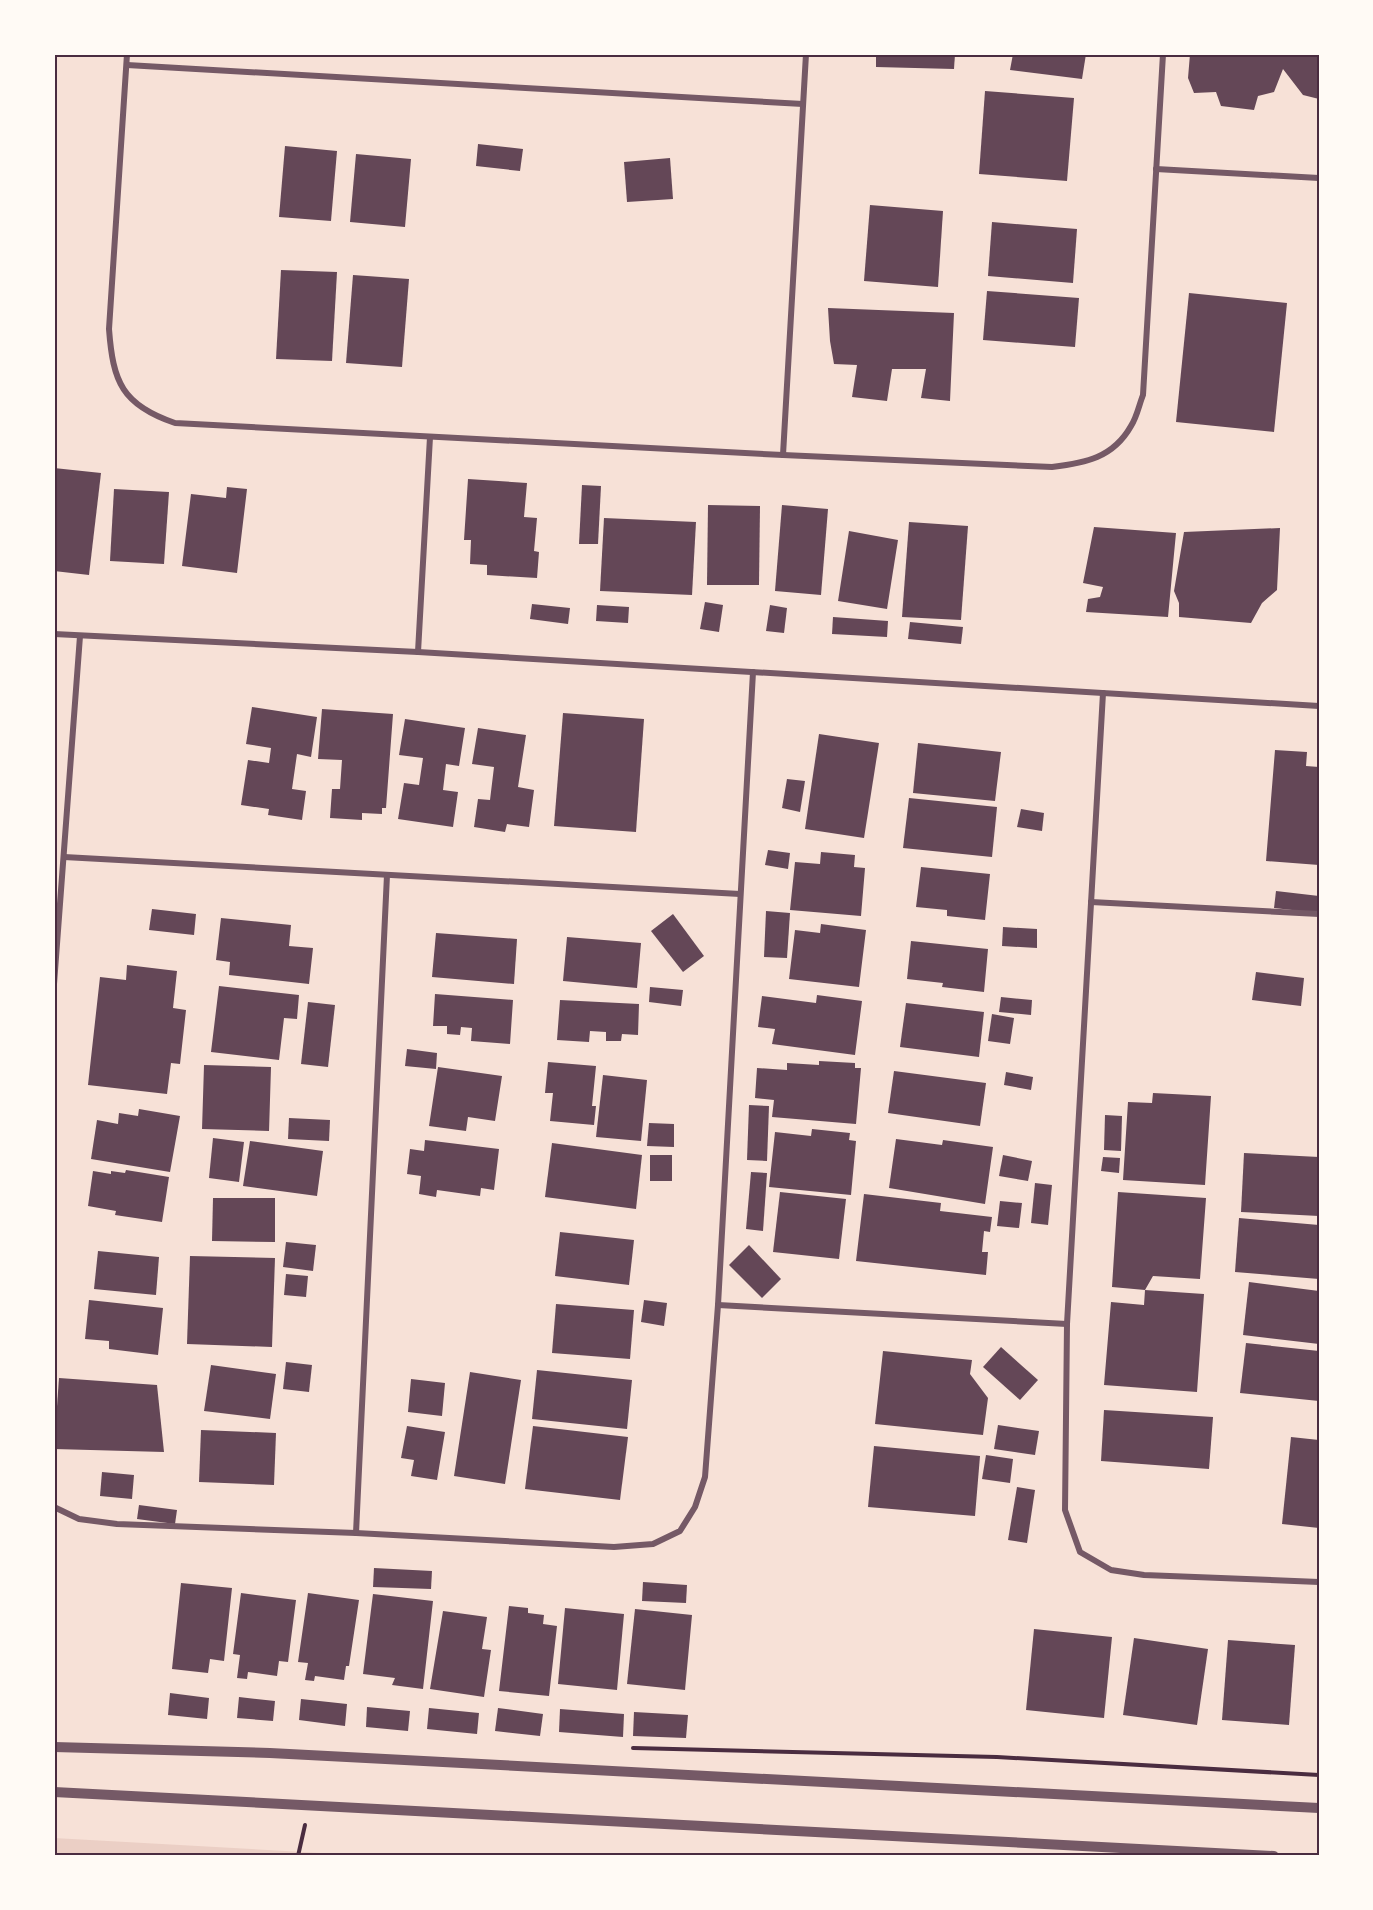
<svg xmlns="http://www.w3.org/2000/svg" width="1373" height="1910" font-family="'Archivo Narrow',sans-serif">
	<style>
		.green { fill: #ebcfc5 }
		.building { fill: #644757 }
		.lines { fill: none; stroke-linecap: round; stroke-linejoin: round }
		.path { stroke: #4a2c40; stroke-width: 4 }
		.minor { stroke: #755966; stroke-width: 6 }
		.tertiary { stroke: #755966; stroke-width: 10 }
		.neatline { fill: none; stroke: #4a2c40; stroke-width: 2 }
	</style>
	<rect width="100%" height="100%" fill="#f7e1d7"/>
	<path class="green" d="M54,1838L374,1856H54Z"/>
	<g class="building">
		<path d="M876,54H955L954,69L876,67Z"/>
		<path d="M1013,54H1086L1082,79L1010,70Z"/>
		<path d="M1190,54H1319V99L1303,95L1283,69L1274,92L1258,96L1254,110L1221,106L1216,92L1194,93L1188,78Z"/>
		<path d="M985,91L1074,98L1067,181L979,174Z"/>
		<path d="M478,144L523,149L520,171L476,166Z"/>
		<path d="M285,146L337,151L331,221L279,217Z"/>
		<path d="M356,154L411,159L405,227L350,222Z"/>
		<path d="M670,158L673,199L627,202L624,162Z"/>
		<path d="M870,205L943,211L938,287L864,281Z"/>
		<path d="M992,222L1077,229L1073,283L988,276Z"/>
		<path d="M281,270L337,272L332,361L276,359Z"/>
		<path d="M353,275L409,279L402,367L346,363Z"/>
		<path d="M987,291L1079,298L1075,347L983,340Z"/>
		<path d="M1189,293L1287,303L1274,432L1176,422Z"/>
		<path d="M828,308L954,313L950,401L921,398L926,369H892L887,401L852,397L857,365L834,364L830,341Z"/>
		<path d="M54,468L101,473L89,575L54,571Z"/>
		<path d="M468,479L527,483L524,517L537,518L534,551L539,552L537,578L487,575V565L470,564L471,540H464Z"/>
		<path d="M582,485L601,486L598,544H579Z"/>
		<path d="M227,487L247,489L237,573L182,566L191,494L226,498Z"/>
		<path d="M114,489L169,492L164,564L110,561Z"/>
		<path d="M708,505L760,506L759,585H707Z"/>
		<path d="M782,505L828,509L821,595L775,591Z"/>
		<path d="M604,518L696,522L692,595L600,591Z"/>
		<path d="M909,522L968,526L961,620L902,617Z"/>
		<path d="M1094,527L1176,533L1168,617L1086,612L1088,599L1100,597L1103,587L1083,583Z"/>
		<path d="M1280,528L1277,590L1262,603L1251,623L1179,617V603L1174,591L1184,532Z"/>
		<path d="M849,531L898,540L887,609L838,601Z"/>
		<path d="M705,602L723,605L719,632L700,629Z"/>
		<path d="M532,604L570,608L568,624L530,619Z"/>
		<path d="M597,605L629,607L628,623L596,621Z"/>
		<path d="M770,605L787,608L784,633L766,631Z"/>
		<path d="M833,617L888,621L887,637L832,634Z"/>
		<path d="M910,622L963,627L961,644L908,639Z"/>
		<path d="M252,707L317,717L311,757L297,754L292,789L306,791L302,820L268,815L269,809L241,805L248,760L269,763L271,748L246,744Z"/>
		<path d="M322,709L393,714L386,808H382V814L362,813V820L330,818L332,789H340L342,760L318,759Z"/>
		<path d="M563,713L644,719L636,832L554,826Z"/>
		<path d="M405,719L465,728L459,766L446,764L443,790L458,792L453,827L398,819L404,783L419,785L423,758L399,755Z"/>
		<path d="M478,728L526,735L518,787L534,790L529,827L507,824L505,832L474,827L478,799L490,800L494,767L472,764Z"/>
		<path d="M819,734L879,743L864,838L805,829Z"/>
		<path d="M918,743L1001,752L995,801L913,793Z"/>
		<path d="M1275,750L1307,752L1306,766L1319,767V865L1266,861Z"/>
		<path d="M787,779L805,781L800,812L782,808Z"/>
		<path d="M909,798L997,807L992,857L903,848Z"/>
		<path d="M1021,809L1044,813L1042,831L1017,827Z"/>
		<path d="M768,850L790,853L788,869L765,865Z"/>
		<path d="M821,852L855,855L854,867L865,868L861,916L790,910L795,862L820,864Z"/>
		<path d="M921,867L990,874L985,920L947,916V910L916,907Z"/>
		<path d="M1276,891L1319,896V913L1274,908Z"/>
		<path d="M152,909L196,914L194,935L149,930Z"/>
		<path d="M766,911L790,913L787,958L764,957Z"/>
		<path d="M673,914L704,956L683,972L651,931Z"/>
		<path d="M221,918L291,925L289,946L313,948L309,984L229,975L230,962L216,960Z"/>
		<path d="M821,924L866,930L859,987L789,979L795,930L820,933Z"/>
		<path d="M1003,927L1037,929V948L1002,946Z"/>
		<path d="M436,933L517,939L514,984L432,977Z"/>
		<path d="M567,937L641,943L637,988L563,981Z"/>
		<path d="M911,941L988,949L984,992L942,987L943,983L907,979Z"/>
		<path d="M127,965L177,971L173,1008L186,1010L180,1064L171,1063L167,1094L88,1085L100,977L126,980Z"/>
		<path d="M1256,972L1304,978L1301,1006L1252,1000Z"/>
		<path d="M219,986L299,995L297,1019L284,1018L279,1060L211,1052Z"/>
		<path d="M650,987L683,990L681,1006L649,1002Z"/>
		<path d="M435,994L513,1000L510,1044L471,1041L472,1028L461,1027L460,1035L447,1034V1026H433Z"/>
		<path d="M817,995L862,1001L855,1055L772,1044L775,1029L758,1027L762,996L816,1003Z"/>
		<path d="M1001,997L1032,1000L1031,1015L999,1012Z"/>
		<path d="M560,1000L639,1004L638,1035L622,1034L621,1041H606V1032L590,1031L589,1042L557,1040Z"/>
		<path d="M308,1002L335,1005L328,1067L301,1064Z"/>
		<path d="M906,1003L984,1012L979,1057L900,1047Z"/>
		<path d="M992,1014L1014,1018L1010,1044L988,1041Z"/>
		<path d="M407,1049L437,1053L436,1069L405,1066Z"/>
		<path d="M819,1061L855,1063V1068H861L856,1124L772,1117L774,1100L755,1098L757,1068L787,1070V1063L819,1065Z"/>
		<path d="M548,1062L596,1066L592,1106H596L594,1125L550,1121L553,1093H545Z"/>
		<path d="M204,1065L271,1067L269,1131L202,1129Z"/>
		<path d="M438,1067L502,1076L495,1121L468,1117L466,1131L429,1126Z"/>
		<path d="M894,1071L986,1083L980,1126L888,1113Z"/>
		<path d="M1006,1072L1033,1077L1031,1090L1004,1085Z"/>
		<path d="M603,1075L647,1080L641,1141L596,1137Z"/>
		<path d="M1153,1093L1211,1096L1205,1185L1123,1180L1128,1102L1152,1103Z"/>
		<path d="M749,1105L769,1106L767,1161L747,1160Z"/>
		<path d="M139,1109L180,1116L170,1172L91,1159L97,1120L118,1124L119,1113L138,1116Z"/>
		<path d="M1105,1115L1122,1116L1121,1151L1104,1150Z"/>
		<path d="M289,1118L330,1120L329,1141L288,1139Z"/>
		<path d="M649,1123L674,1124V1147L647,1146Z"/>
		<path d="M812,1129L850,1133L849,1140L856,1141L851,1195L769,1187L775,1132L811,1136Z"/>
		<path d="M213,1138L244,1142L239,1182L209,1178Z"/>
		<path d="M896,1139L942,1145L943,1140L993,1147L985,1204L889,1188Z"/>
		<path d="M425,1140L499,1149L494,1190L481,1188L480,1196L437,1190L436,1197L419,1194L421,1176L407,1174L410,1149L424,1151Z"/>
		<path d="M250,1141L323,1151L317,1196L243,1186Z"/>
		<path d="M552,1143L642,1155L636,1209L545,1197Z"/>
		<path d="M1244,1153L1319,1157V1216L1241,1212Z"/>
		<rect x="650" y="1155" width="22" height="26"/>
		<path d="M1003,1155L1032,1161L1028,1181L999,1176Z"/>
		<path d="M1103,1157L1120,1158L1119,1173L1101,1171Z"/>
		<path d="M126,1170L169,1177L162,1222L115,1215L116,1211L88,1206L93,1171L111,1174V1171L125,1173Z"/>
		<path d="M751,1172L767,1173L763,1231L746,1229Z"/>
		<path d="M1035,1183L1052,1185L1048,1225L1031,1223Z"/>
		<path d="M780,1192L846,1199L839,1259L773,1252Z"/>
		<path d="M1118,1192L1206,1198L1200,1279L1153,1276L1145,1290L1112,1287Z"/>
		<path d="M864,1194L941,1203L940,1211L992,1217L990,1232L984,1231L982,1252H988L986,1275L856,1261Z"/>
		<path d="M213,1198H275V1242L212,1241Z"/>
		<path d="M1000,1201L1022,1203L1019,1228L997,1226Z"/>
		<path d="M1239,1218L1319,1225V1279L1235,1272Z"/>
		<path d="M560,1232L634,1240L629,1285L555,1276Z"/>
		<path d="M286,1242L316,1245L313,1271L283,1267Z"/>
		<path d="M749,1245L781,1279L762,1298L729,1265Z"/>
		<path d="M98,1251L159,1257L156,1295L94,1289Z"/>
		<path d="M190,1256L275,1258L272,1347L187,1344Z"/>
		<path d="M286,1274L308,1276L306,1297L284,1295Z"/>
		<path d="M1249,1282L1319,1291V1344L1243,1335Z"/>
		<path d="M1145,1290L1204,1294L1197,1392L1104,1385L1111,1302L1144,1305Z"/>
		<path d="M89,1300L163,1308L158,1355L109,1349V1341L85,1339Z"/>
		<path d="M644,1300L667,1303L664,1326L641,1322Z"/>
		<path d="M556,1304L634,1310L630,1359L552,1353Z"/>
		<path d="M1246,1343L1319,1351V1401L1240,1393Z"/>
		<path d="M1001,1347L1038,1380L1020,1400L983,1367Z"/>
		<path d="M883,1351L972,1360L970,1374L988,1398L983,1435L875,1424Z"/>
		<path d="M286,1362L312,1365L309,1392L283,1389Z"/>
		<path d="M211,1365L276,1374L270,1419L204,1411Z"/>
		<path d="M537,1370L632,1380L627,1429L532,1419Z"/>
		<path d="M470,1372L521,1380L505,1484L454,1476Z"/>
		<path d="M59,1378L157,1385L164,1452L54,1449Z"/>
		<path d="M411,1379L445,1383L442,1416L408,1412Z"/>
		<path d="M1104,1410L1213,1417L1209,1469L1101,1461Z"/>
		<path d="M998,1425L1039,1431L1035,1455L994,1449Z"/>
		<path d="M407,1426L445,1432L437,1480L411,1476L414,1460L401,1458Z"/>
		<path d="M533,1426L628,1437L620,1500L525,1489Z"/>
		<path d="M201,1430L276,1433L274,1485L199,1482Z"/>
		<path d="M1291,1437L1319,1440V1528L1282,1524Z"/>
		<path d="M874,1446L980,1456L975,1516L868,1507Z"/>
		<path d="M986,1455L1013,1459L1010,1483L982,1479Z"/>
		<path d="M102,1472L134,1475L132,1499L100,1496Z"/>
		<path d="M1017,1487L1035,1490L1027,1543L1008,1540Z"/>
		<path d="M139,1505L177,1510L175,1524L137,1519Z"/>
		<path d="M374,1568L432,1571L431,1589L373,1587Z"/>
		<path d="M643,1582L687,1585L686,1603L642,1601Z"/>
		<path d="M181,1583L232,1588L224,1661L210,1659L208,1673L172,1669Z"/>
		<path d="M241,1593L296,1600L288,1662L279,1661L277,1676L248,1672L247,1679L237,1678L240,1655L233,1654Z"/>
		<path d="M308,1593L359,1600L349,1666H346L344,1680L315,1676L314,1681L305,1680L308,1663L298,1662Z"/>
		<path d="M373,1594L433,1601L423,1689L392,1685L395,1678L363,1674Z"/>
		<path d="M509,1606L528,1608V1613L544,1615L543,1624L557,1626L549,1696L499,1691Z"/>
		<path d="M565,1608L624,1614L617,1690L558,1684Z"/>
		<path d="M635,1609L692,1615L685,1690L627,1684Z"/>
		<path d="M443,1611L487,1617L482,1649L491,1650L484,1697L430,1689Z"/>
		<path d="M1034,1629L1112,1637L1104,1718L1026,1710Z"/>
		<path d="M1134,1638L1208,1649L1197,1725L1123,1715Z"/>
		<path d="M1228,1640L1295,1645L1289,1725L1222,1720Z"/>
		<path d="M170,1693L209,1698L207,1719L168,1715Z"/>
		<path d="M239,1697L275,1701L273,1721L237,1718Z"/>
		<path d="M301,1699L347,1704L345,1726L299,1720Z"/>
		<path d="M367,1707L410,1711L408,1731L366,1727Z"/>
		<path d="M429,1708L479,1713L477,1734L427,1729Z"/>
		<path d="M498,1708L543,1714L540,1736L495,1731Z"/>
		<path d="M560,1709L624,1714L623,1737L559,1732Z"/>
		<path d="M634,1712L688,1715L686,1738L633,1736Z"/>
	</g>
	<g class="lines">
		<g class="path">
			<path d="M633,1748L997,1757L1319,1775"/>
			<path d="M298,1856L305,1825"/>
		</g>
		<g class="minor">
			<path d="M127,54L109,329C113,382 122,405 175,423L783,455L1052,467C1085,463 1113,458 1131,426C1137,417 1139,405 1143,395L1163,54"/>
			<path d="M127,65L803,104"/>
			<path d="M1156,169L1319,178"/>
			<path d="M783,455L806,54"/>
			<path d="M54,634L418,652L1319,706"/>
			<path d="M418,652L430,437"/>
			<path d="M1103,693L1067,1324L1065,1510L1080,1552L1111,1570L1144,1575L1319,1582"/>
			<path d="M64,857L740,894"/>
			<path d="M1091,902L1319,914"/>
			<path d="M54,984L80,636"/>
			<path d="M718,1305L1067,1324"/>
			<path d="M54,1507L79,1519L117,1524L356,1533L614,1547L653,1544L680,1531L695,1507L705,1477L718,1305L753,672"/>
			<path d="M356,1533L387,875"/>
		</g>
		<g class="tertiary">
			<path d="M54,1747L270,1753L1319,1808"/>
			<path d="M54,1792L1274,1856"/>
		</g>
	</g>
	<rect width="1373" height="1910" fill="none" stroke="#fffaf5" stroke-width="111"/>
	<rect x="56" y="56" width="1262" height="1798" class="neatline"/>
</svg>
